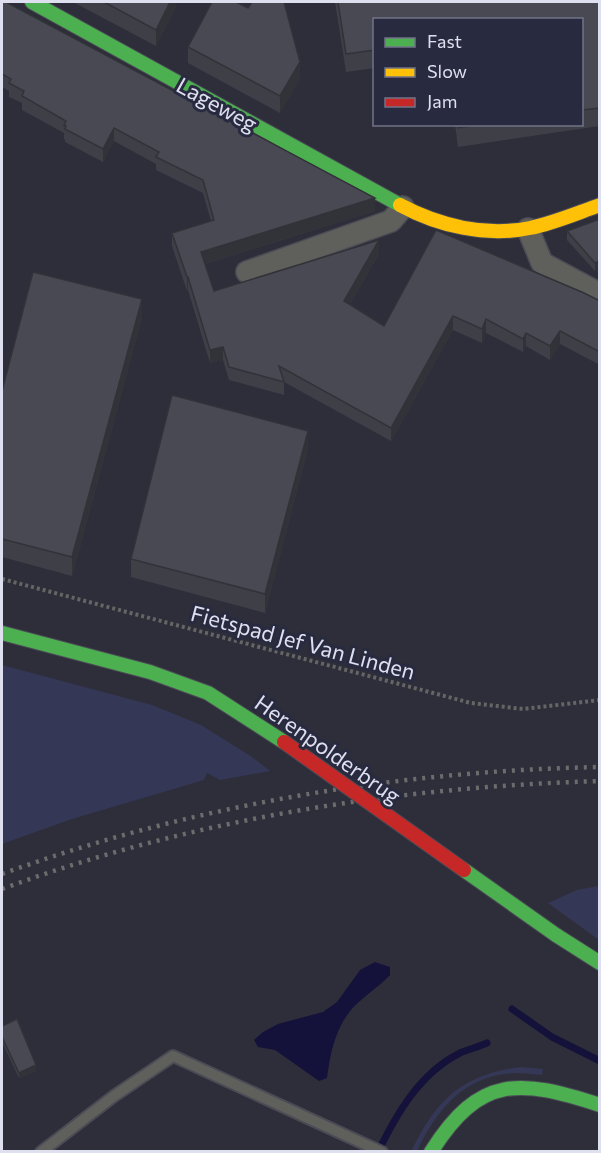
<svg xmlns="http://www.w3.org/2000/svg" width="601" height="1153" font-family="Commissioner,sans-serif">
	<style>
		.green { fill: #353756 }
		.water { fill: #14113a }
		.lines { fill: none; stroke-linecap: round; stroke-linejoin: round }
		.stream { stroke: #14113a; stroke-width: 7 }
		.lane-casing { stroke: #4b4b56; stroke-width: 14 }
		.street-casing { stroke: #4b4b56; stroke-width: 24 }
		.fast-casing { stroke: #4b4b56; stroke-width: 16 }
		.slow-casing { stroke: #4b4b56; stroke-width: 16 }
		.path { stroke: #646564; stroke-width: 4; stroke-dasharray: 3 3; stroke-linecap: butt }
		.lane { stroke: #5f5f5b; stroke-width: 10 }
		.street { stroke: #5f5f5b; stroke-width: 21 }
		.fast { stroke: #4caf50; stroke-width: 14 }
		.slow { stroke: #ffc107; stroke-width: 14 }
		.rail { stroke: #6c6c6d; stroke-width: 4.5; stroke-dasharray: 3 6; stroke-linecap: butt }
		.fast-bridge-casing { stroke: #4b4b56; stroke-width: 16; stroke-linecap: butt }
		.jam-bridge-casing { stroke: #4b4b56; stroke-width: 16; stroke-linecap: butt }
		.fast-bridge { stroke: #4caf50; stroke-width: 14 }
		.jam-bridge { stroke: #c62828; stroke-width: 14 }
		.wall { fill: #3e3f47 }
		.shaded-wall { fill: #323339 }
		.building { fill: #484952; stroke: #323339; stroke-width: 1.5 }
		.labels { text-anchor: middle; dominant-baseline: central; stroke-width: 6; stroke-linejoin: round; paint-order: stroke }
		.street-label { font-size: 22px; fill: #dee0ef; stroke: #282a40 }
	</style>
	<rect width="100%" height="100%" fill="#2e2e3a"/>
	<g class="green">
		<path d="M2,665L152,705L201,725L252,757L270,771L220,780L207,773L204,780L72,819L2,844Z"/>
		<path d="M599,886V940L548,903L577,890Z"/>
		<path d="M520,1067L543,1069L542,1075C533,1074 523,1073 514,1073C463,1076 437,1110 417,1151L411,1152C436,1100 461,1075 520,1067Z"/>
	</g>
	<path class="water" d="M375,962L390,967V975C378,988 362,997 351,1010C335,1029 330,1055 327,1078L319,1081L275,1050L258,1047L254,1040L263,1032L278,1024L323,1012L337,1002L360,970Z"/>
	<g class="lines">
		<g class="stream">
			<path d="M512,1009L552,1037L600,1061"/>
			<path d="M378,1152C397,1113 420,1073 460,1053C469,1049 478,1047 487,1043"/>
		</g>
		<g class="lane-casing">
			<path id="lane" d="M41,1152L114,1096L173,1056L382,1152"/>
		</g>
		<g class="street-casing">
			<g id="street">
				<path d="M528,229L542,263L600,294"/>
				<path d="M247,272L391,221L403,207"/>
			</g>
		</g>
		<g class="fast-casing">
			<g id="fast">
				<path d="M32,2L400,205"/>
				<path d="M2,633L150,672L208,693L284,742"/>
				<path d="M556,935L600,963"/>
				<path d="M431,1152C480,1074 520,1079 600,1105"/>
			</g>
		</g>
		<g class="slow-casing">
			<path id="slow" d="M400,205C439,226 486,237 530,228C554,223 577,213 600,205"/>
		</g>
		<path class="path" d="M2,579L471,703L523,709L600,700"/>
		<use href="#lane" class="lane"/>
		<use href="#street" class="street"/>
		<use href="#fast" class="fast"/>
		<use href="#slow" class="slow"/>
		<g class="rail">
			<path d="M2,874C192,805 397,771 600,767"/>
			<path d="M2,889C192,819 397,787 600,781"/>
		</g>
		<g class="fast-bridge-casing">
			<path id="fast-bridge" d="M464,870L556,935"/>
		</g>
		<g class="jam-bridge-casing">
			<path id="jam-bridge" d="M284,742L464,870"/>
		</g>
		<use href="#fast-bridge" class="fast-bridge"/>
		<use href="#jam-bridge" class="jam-bridge"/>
	</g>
	<g class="wall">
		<path d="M2,2L375,211L205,264L214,291L379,254L350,304L384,326L436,230L600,301V365L560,344L550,360L526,346L523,352L486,333L482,343L453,330L391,441L284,382V395L229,380L223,360L210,363L188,290L187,291L172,246V233L211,221L203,193L156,170V164L114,141L103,162L65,142V139H64V133L22,110V103L9,97V91L2,87Z"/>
		<path d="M73,2H176V7L156,46Z"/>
		<path d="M335,2H600V126L458,147L455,124H582V20H375V68L346,72Z"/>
		<path d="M248,8L300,79L280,113L188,63V47Z"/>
		<path d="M600,219V270L595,271L567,240V231Z"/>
		<path d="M142,318L72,576L2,557V391Z"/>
		<path d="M308,449L265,613L131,577V559Z"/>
		<path d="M2,1026L36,1071L19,1078L2,1042Z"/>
	</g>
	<g class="shaded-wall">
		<path d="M170,2H176V7L156,46V30Z"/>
		<path d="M300,62V79L280,113V96Z"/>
		<path d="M114,128V141L103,162V149Z"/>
		<path d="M375,198V211L201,265V252Z"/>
		<path d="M379,240V254L344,314V301Z"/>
		<path d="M600,261V270L595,271V263Z"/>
		<path d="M187,277H188V290L187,291Z"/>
		<path d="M142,299V318L72,576V557Z"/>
		<path d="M453,316V330L391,441V428Z"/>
		<path d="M486,319V333L482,343V329Z"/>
		<path d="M560,331V344L550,360V346Z"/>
		<path d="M526,333V346L523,352V339Z"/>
		<path d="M223,347V360L210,363V350Z"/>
		<path d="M308,431V449L265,613V594Z"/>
		<path d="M36,1065V1071L19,1078V1073Z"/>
	</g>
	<g class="building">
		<path d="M2,2H6L375,198L201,252L214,291L379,240L344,301L384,326L436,230L584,293L600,301V352L560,331L550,346L526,333L523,339L486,319L482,329L453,316L391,428L279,366L284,382L229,367L223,347L210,350L188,277H187L172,233L214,220L203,180L156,157L159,152L114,128L103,149L65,129L66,126L64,125L66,121L22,96L24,91L9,83L11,79L2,74Z"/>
		<path d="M104,2H170L156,30Z"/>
		<path d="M212,2H236L248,8L252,2H284L300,62L280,96L188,47Z"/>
		<path d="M338,2H600V108L582,110V20H375V50L346,54Z"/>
		<path d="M457,124H483L458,128Z"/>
		<path d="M600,219V261L595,263L567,231Z"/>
		<path d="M33,272L142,299L72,557L2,539V391Z"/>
		<path d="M172,395L308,431L265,594L131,559Z"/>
		<path d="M17,1019L36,1065L19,1073L2,1037V1026Z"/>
	</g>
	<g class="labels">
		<g class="street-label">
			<text transform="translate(217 104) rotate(29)">Lageweg</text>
			<text transform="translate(303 642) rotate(15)">Fietspad Jef Van Linden</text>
			<text transform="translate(328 749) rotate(35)">Herenpolderbrug</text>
		</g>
	</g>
	<rect width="601" height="1153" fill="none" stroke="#dee0ef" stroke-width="6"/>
	<rect x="373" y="18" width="210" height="108" fill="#282a40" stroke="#717386" stroke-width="1.5"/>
	<rect x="385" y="38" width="30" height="9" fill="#4caf50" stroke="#717386" stroke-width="1.5"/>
	<text x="427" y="48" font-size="18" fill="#dee0ef">Fast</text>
	<rect x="385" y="68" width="30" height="9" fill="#ffc107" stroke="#717386" stroke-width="1.5"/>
	<text x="427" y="78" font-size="18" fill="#dee0ef">Slow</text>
	<rect x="385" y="98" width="30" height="9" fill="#c62828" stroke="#717386" stroke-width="1.5"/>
	<text x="427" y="108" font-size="18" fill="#dee0ef">Jam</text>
</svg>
